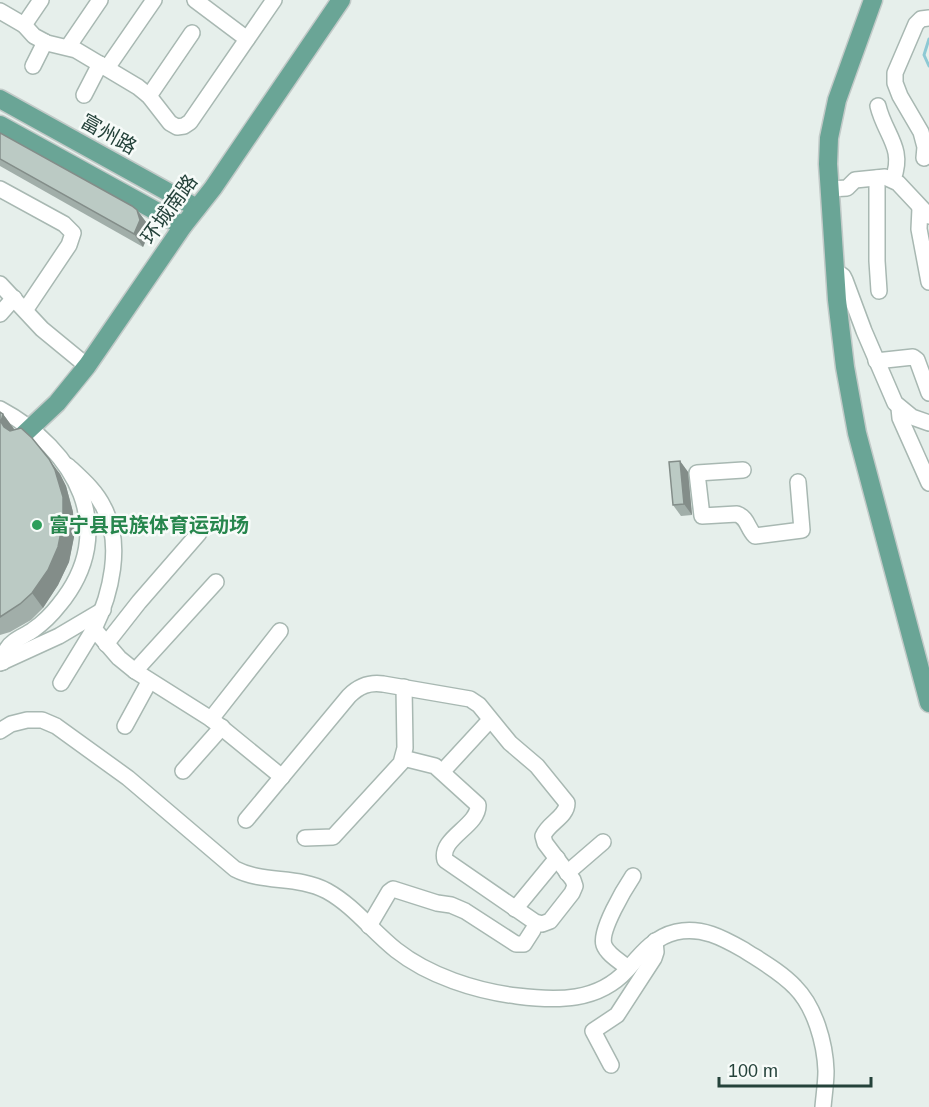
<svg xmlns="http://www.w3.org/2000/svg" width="929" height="1107" font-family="Arial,'Noto Sans SC',sans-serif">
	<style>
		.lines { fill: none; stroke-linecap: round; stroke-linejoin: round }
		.stream { stroke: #8ec9d4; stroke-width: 3 }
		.minor-casing { stroke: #a8b8b2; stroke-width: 18 }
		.major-casing { stroke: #c2cac8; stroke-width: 21 }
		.minor { stroke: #fff; stroke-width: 15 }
		.major { stroke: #6aa596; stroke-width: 18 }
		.wall { fill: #a1aea9 }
		.shaded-wall { fill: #838d89 }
		.building { fill: #bbcac4; stroke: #838d89; stroke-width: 1.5 }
		.leisure-dot { fill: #2e9e5b; stroke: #f7fbf9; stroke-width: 2 }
		.labels { text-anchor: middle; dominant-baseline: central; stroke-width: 5; stroke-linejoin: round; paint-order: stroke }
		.street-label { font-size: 20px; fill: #24423a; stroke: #f7fbf9 }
		.leisure-label { font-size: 20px; font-weight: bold; fill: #27864d; stroke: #f7fbf9; text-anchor: start }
	</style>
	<rect width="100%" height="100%" fill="#e6efeb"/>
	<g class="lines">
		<path class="stream" d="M929,39L924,55L929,66"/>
		<g class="minor-casing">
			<g id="minor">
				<path d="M195,0L247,39"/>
				<path d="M0,11L24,25L34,36L47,43L76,50L138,87L149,96L170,123L177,127L184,126L190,122L274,0"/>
				<path d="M24,25L41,0"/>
				<path d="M68,47L100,0"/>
				<path d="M33,66L45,42"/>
				<path d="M107,68L154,0"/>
				<path d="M84,95L100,64"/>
				<path d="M149,96L192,33"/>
				<path d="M878,106C885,135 905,148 893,179"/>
				<path d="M924,158L925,147L921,132L900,96L895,83V73L916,24L921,19L929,18"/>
				<path d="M877,178V261L879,291"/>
				<path d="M0,189L64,224L73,233L69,245L26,309"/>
				<path d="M830,189L847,188L855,180L885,177L898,183L929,216"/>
				<path d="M920,208L919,229L929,282"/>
				<path d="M836,271L843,276L845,280L864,331L895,403L912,417L929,423"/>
				<path d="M0,284L42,329L87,366"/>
				<path d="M0,314L14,298"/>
				<path d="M876,361L913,357L917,360L929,393"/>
				<path d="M899,408L900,418L929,483"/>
				<path d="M0,409C75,449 121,530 59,605C52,614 43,623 33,630C25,636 12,640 7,649C5,653 4,658 3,662"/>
				<path d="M68,466C82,479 96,491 104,508C123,544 111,594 94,629L119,658L135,671L211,719L282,777"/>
				<path d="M743,470L697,473L702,516L737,514C748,518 747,528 755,536L802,530L798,482"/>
				<path d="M106,644L139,602L199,533"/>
				<path d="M0,663L59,636L103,610"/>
				<path d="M135,671L216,582"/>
				<path d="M61,683L94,629"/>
				<path d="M211,719L280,631"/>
				<path d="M125,726L149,682"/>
				<path d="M0,731L11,724L27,720H42L56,726L128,778L235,869C264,884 297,875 327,891C354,906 372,931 396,950C429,976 476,991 517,996C557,1001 598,1002 627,970C641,954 654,937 676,932C701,926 723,938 744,950C761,961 781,972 795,987C815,1007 825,1043 826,1071C826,1083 824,1095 823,1107"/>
				<path d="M183,771L222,727"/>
				<path d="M443,771L490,720"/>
				<path d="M246,820L349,696C359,686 369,682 383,684L470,699L479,705L510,743L537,766L567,803C567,817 548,823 543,836L545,843L573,880L575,886L572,893L550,921L542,924L535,922L445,860C439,838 479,826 478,805L435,766L403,758"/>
				<path d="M305,838L333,837L401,763L405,748L404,687"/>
				<path d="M567,873L603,842"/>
				<path d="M515,909L557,858"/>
				<path d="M369,926L389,892L393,889L437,903L451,905L465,911L516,944H524L533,930"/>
				<path d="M628,968C621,962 607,954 604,945C599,931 625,888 633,876"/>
				<path d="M611,1065L593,1031L617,1015L654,958L656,952L655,941"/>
			</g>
		</g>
		<g class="major-casing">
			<g id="major">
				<path d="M873,0L837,100L829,138L828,164L837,300L845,367L857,433L929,703"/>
				<path d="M0,99L197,208"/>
				<path d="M0,125L183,226"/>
				<path d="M23,435L57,403L87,366L183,226L213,188L341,0"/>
			</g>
		</g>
		<use href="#minor" class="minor"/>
		<use href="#major" class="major"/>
	</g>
	<g class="wall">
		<path d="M0,133L137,210L146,222L149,233L143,247L0,166Z"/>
		<path d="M0,412L3,414L14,429L60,474L66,486L73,512L74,537L69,562L58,585L43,608L31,620L10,632L0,635Z"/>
		<path d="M680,461L688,472L692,515L681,516L673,505Z"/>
	</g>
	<g class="shaded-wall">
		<path d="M137,210L146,222L149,233L143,247L134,234Z"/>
		<path d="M3,414L14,429L12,437L4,427L1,422Z"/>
		<path d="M49,459L60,474L66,486L73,512L74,537L69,562L58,585L43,608L32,593Z"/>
		<path d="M680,461L688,472L692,515L684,504Z"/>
	</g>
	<g class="building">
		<path d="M0,133L132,206L137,210L140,220L134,234L0,159Z"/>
		<path d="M0,412L3,414L1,422L4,427L10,431L21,428L32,438L49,459L55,470L63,497V522L58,547L48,570L32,593L20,604L0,617Z"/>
		<path d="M680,461L684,504L673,505L669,462Z"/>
	</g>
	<circle class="leisure-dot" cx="37" cy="525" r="6"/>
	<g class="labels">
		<g class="street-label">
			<text transform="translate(109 134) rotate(29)">富州路</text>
			<text transform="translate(169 209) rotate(-54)">环城南路</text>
		</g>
		<g class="leisure-label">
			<text x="49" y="525">富宁县民族体育运动场</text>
		</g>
	</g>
	<path d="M719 1077v9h152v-9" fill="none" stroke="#24423a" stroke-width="3"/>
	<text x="728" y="1077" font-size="18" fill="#24423a" stroke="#f7fbf9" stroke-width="4.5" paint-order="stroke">100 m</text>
</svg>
